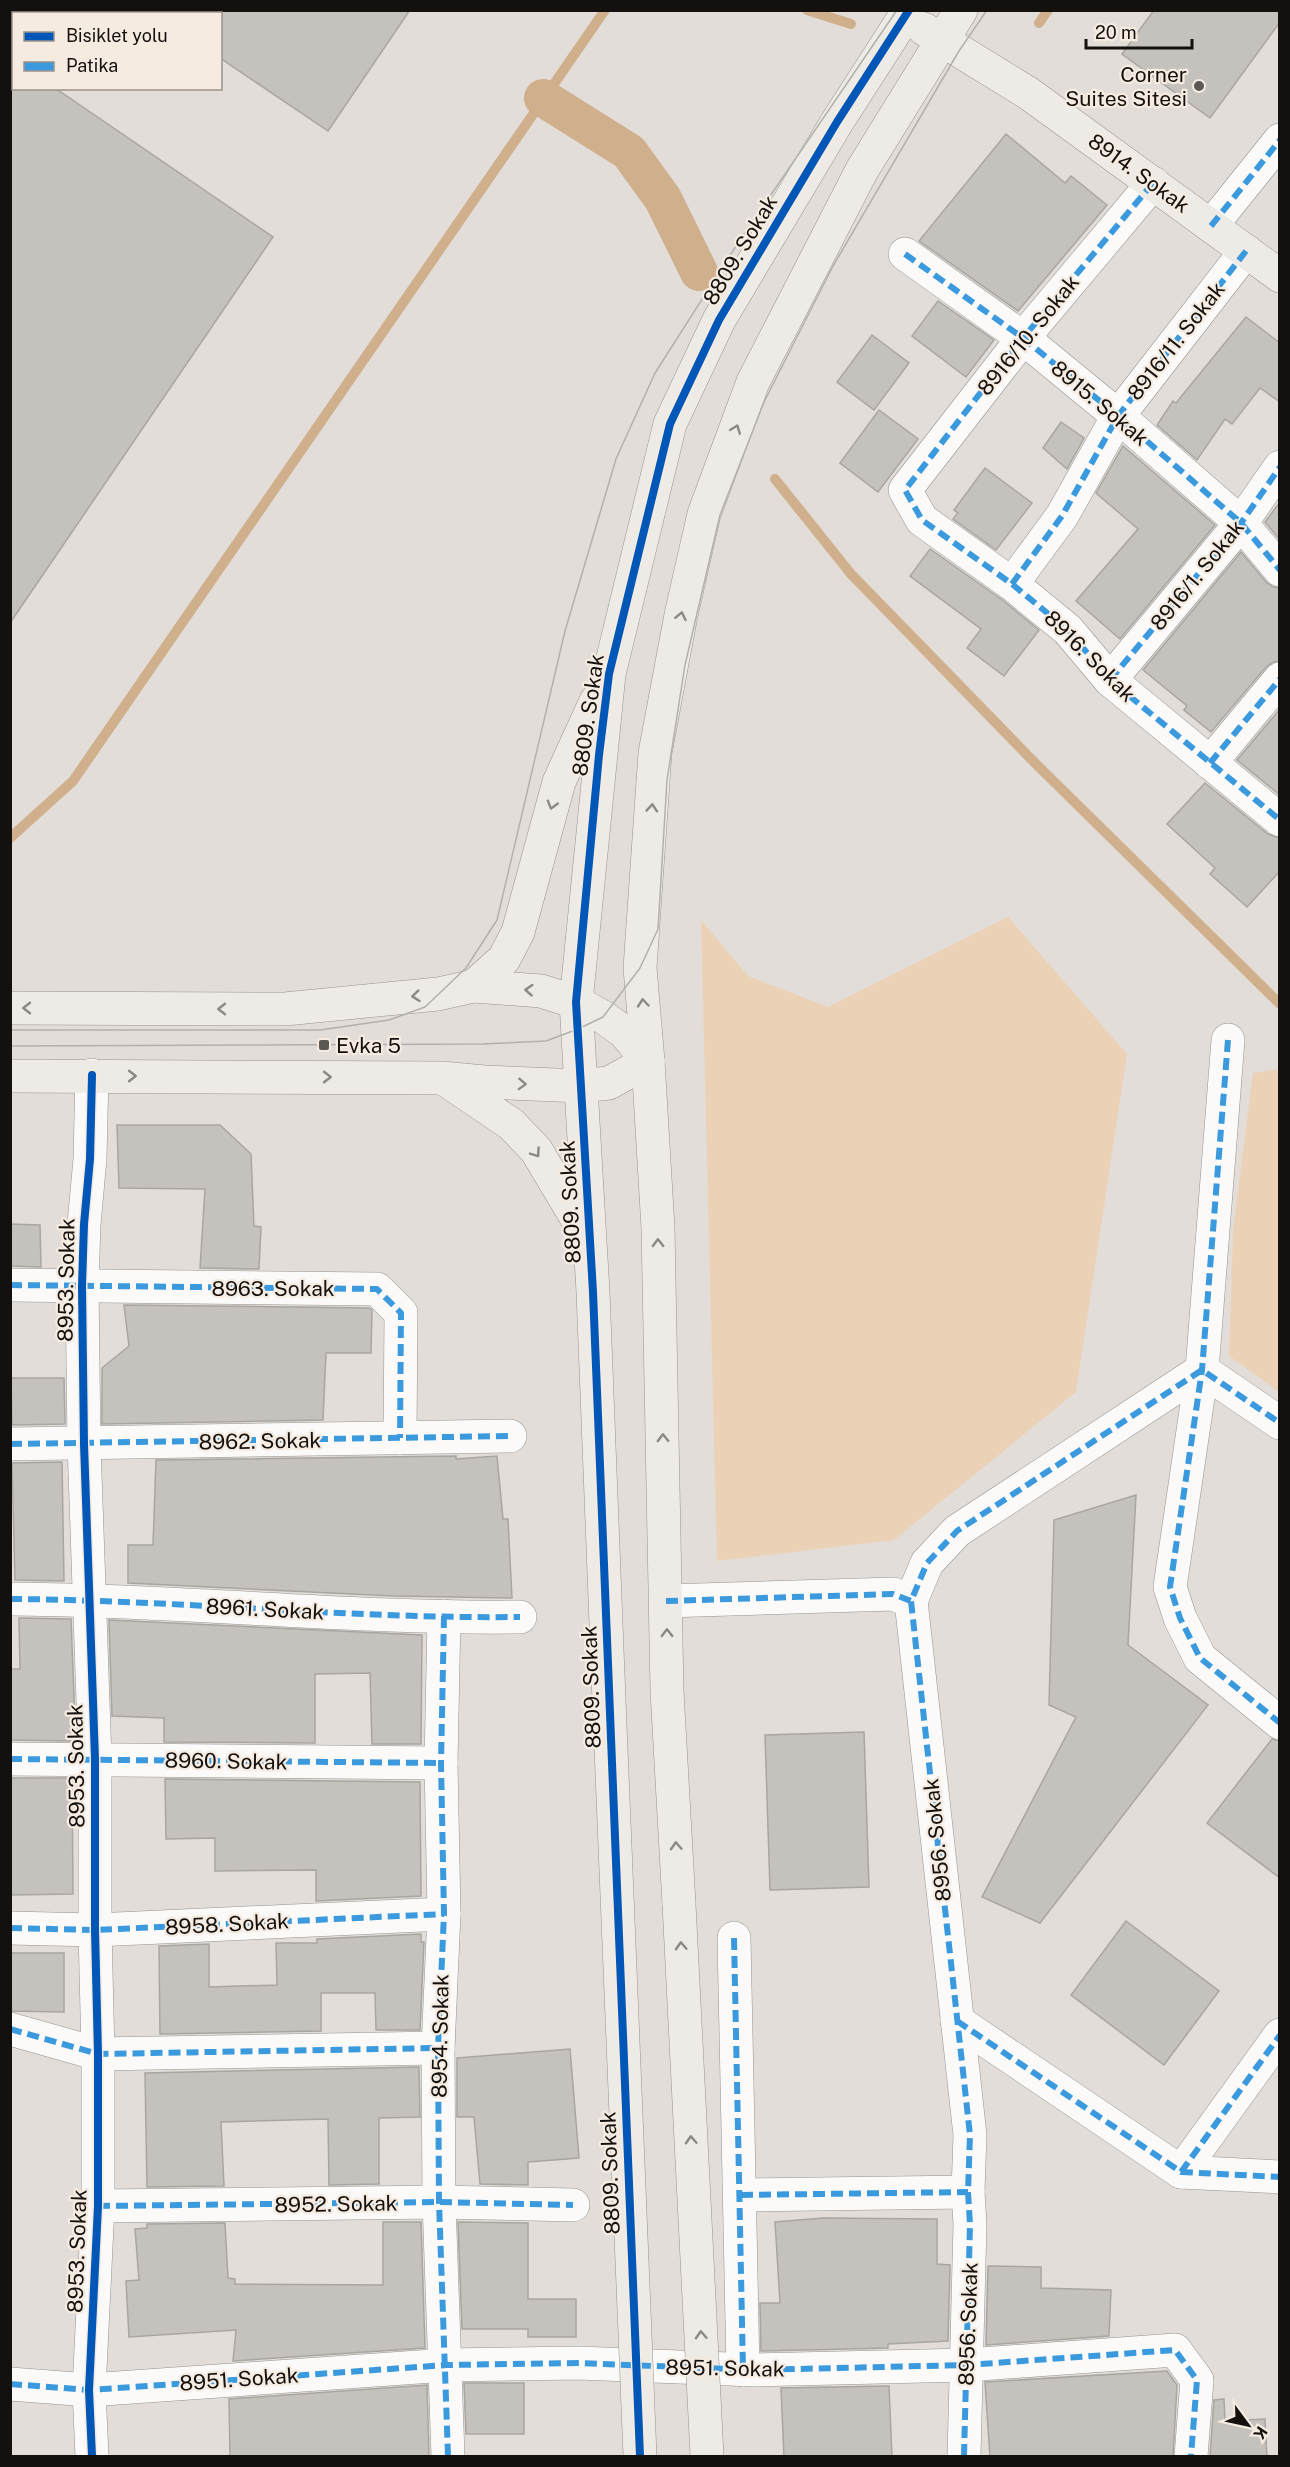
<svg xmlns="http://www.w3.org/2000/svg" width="1290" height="2467" font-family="'Public Sans',sans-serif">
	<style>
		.green { fill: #ebd2b6 }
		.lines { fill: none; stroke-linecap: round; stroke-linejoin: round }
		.stream { stroke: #d0b08c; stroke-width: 10 }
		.canal { stroke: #d0b08c; stroke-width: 38 }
		.building { fill: #c5c2bd; stroke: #a9a5a1; stroke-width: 1.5 }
		.street-casing { stroke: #96928e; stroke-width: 34 }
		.secondary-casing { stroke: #96928e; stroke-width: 34 }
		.street { stroke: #fbfaf9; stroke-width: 33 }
		.secondary { stroke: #eeebe6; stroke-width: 33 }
		.tram { stroke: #b2b0af; stroke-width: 1.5 }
		.secondary-bridge-casing { stroke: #96928e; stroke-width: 34; stroke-linecap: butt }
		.secondary-bridge { stroke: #eeebe6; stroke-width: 33 }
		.quiet { stroke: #3b9ade; stroke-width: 6; stroke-dasharray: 12 6; stroke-linecap: butt }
		.cycleway-casing { stroke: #f5ebe0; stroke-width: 11 }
		.cycleway { stroke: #0057b8; stroke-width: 8 }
		.oneway { stroke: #8c8884 }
		.poi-dot { fill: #5c5854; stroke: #f5ebe0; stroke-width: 2 }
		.labels { text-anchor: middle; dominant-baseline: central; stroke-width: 4.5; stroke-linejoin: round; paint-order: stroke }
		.poi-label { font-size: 21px; fill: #14100d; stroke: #f5ebe0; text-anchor: end }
		.street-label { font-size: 21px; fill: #14100d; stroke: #f5ebe0 }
	</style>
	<rect width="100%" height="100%" fill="#e2ddd8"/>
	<g class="green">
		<path d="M1008,917L1127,1054L1076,1392L894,1540L717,1561L701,920L748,976L828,1007Z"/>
		<path d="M1279,1069H1280L1279,1392L1229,1356L1233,1231L1253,1073Z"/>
	</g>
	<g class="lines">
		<g class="stream">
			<path d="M807,10L851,24"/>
			<path d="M1039,23L1048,10"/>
			<path d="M775,479L851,574L1036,764L1280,1004"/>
			<path d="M10,838L73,781L605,10"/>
		</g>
		<path class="canal" d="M543,98L629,152L663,199L699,272"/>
	</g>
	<g class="building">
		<path d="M220,10H410L328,131L220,58Z"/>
		<path d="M1154,10H1280V22L1210,118L1122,54Z"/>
		<path d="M10,88H55L273,237L10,623Z"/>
		<path d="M1006,134L1065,183L1071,176L1107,205L1018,311L919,241Z"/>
		<path d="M938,301L994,340L966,377L912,336Z"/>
		<path d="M1246,317L1280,343V402L1260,388L1232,424L1225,419L1197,460L1157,425L1173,401L1176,403Z"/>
		<path d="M872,335L909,363L874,410L837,382Z"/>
		<path d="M879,410L918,439L878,492L840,463Z"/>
		<path d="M1061,422L1084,438L1067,469L1043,448Z"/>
		<path d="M1123,446L1215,525L1120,639L1076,601L1138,529L1096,493Z"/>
		<path d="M985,468L1032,503L996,550L953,519L958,513L954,510Z"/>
		<path d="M1280,502V540L1265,522Z"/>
		<path d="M930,549L1001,599L1039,630L1004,676L967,648L981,629L910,576Z"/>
		<path d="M1241,552L1266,582L1273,587L1280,588V661L1273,662L1266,667L1211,732L1184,710L1187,706L1143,670Z"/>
		<path d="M1280,709V795L1237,760Z"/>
		<path d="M1205,783L1268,834L1280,838V871L1247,907L1210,874L1215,868L1167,824Z"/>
		<path d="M117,1125H220L251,1154L254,1226L261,1227L259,1269L200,1268L205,1189L119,1188Z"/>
		<path d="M10,1224L40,1225L41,1267L10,1266Z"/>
		<path d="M124,1305L369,1308L372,1310L371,1353H326L323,1420L102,1424V1368L129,1346Z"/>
		<path d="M11,1378H64L65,1424L12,1425Z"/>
		<path d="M456,1456V1459L497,1456L503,1519H508L512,1598L393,1596L128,1583V1545H153L156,1460Z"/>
		<path d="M62,1462L64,1581L15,1580L12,1463Z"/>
		<path d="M1136,1495L1128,1645L1208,1705L1040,1923L982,1897L1076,1717L1049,1705L1054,1520Z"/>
		<path d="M19,1618L71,1619L75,1724H71V1741L10,1740V1669H20Z"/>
		<path d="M109,1620L422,1635L421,1744H372L370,1673L315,1674V1743L164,1742V1718L112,1716Z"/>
		<path d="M864,1732L869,1887L770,1890L765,1735Z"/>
		<path d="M1272,1739L1280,1741V1878L1207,1823Z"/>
		<path d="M10,1778H72L73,1894L10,1895Z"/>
		<path d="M165,1779L420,1782L421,1896L316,1901V1870L215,1871V1838L166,1839Z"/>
		<path d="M1126,1921L1219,1991L1164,2065L1071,1995Z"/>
		<path d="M421,1934V1942H424L420,2030H376L375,1993H321V2031L160,2034L159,1946L209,1944V1987L277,1985L276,1943H317V1939Z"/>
		<path d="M10,1953H64V2012L10,2011Z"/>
		<path d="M570,2049L579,2158L528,2162V2185L480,2184L474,2117H457V2058Z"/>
		<path d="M419,2067L420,2117L379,2118V2184L329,2185L328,2119L221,2122L224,2186L147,2187L145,2073Z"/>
		<path d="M823,2218L937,2219V2264L950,2265L948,2341L888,2344V2348L761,2351L760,2303H780L775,2222Z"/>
		<path d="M383,2222H421L425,2348L233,2361L236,2330L129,2337L126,2281L139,2280L135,2229L147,2228V2224L225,2223L228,2278L235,2279V2284L383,2285Z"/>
		<path d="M458,2222L528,2223V2299H576V2337H528V2329H462Z"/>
		<path d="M988,2266L1041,2267V2288L1111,2290L1109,2336L986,2345Z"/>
		<path d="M1167,2371L1177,2385L1173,2457H990L985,2382Z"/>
		<path d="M464,2383H524V2434H466Z"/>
		<path d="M427,2385L429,2457H230L229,2399Z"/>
		<path d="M889,2386L892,2457H784L781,2388Z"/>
		<path d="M1224,2399L1225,2421L1265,2419L1267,2457H1210L1214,2400Z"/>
	</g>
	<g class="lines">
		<g class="street-casing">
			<g id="street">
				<path d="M1153,183L1023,338L905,490L922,520L1012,584L1068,630L1110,680L1280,820"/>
				<path d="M1211,226L1280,140"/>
				<path d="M905,254L1023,338L1118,416L1241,523L1280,570"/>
				<path d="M1012,584L1062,516L1118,416L1246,251"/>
				<path d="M1110,680L1241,523L1280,467"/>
				<path d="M1210,763L1280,679"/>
				<path d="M1228,1040L1202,1370L1170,1587L1180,1618L1200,1658L1280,1723"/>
				<path d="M10,1285L377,1289L401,1313L400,1438"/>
				<path d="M10,1444L510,1436"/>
				<path d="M10,1599C181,1600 350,1619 520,1617"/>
				<path d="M666,1601L893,1594L911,1601"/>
				<path d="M444,1616L441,1763L444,1914L438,2048L439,2202L448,2456"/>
				<path d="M10,1759L441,1763"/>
				<path d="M10,1928L95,1930L444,1914"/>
				<path d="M734,1938L743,2370"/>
				<path d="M957,2021L1181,2172L1280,2177"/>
				<path d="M10,2029L98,2054L438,2048"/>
				<path d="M1181,2172L1280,2035"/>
				<path d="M741,2195L968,2192"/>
				<path d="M98,2206L439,2202L573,2205"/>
				<path d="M10,2384L89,2390L447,2365L579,2363L754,2370L967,2365L1175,2350L1197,2380L1191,2456"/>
				<path d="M92,2456L89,2390L98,2206V2054L95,1930V1759L84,1444L82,1286L84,1224L90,1159L92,1075"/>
				<path d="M964,2456L970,2224L968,2192L970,2135L911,1601L927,1563L957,1531L1202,1370L1280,1423"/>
			</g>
		</g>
		<g class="secondary-casing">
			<g id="secondary">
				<path d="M924,29L1028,93L1280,276"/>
				<path d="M474,986L504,959L518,932L559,782L596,701"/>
				<path d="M10,1008L285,1009L438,994L474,986L541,991L576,1002L603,1017L624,1032L648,1061"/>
				<path d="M10,1076L442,1078L484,1082L581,1086L609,1083L648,1061"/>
				<path d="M446,1080L511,1124L536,1150L588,1237"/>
				<path d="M609,1700L593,1292L576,1002L609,674L670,424L719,320L837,122L909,10"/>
				<path d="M679,1904L667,1691L658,1228L648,1061L640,968L655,753L681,615L704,514L753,382L862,170L961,10"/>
			</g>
		</g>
		<use href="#street" class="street"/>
		<use href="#secondary" class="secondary"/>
		<g class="tram">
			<path d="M10,1030H320L389,1020L425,1007L466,968L497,920L565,631L616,459L655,373L738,243L897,10"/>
			<path d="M10,1046L482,1044L546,1041L578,1029L603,1017L640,968L658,929L667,780L685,665L720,515L764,402L833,266L959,51L987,10"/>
		</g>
		<g class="secondary-bridge-casing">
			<g id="secondary-bridge">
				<path d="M609,1700L640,2456"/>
				<path d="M679,1904L707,2456"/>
			</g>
		</g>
		<use href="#secondary-bridge" class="secondary-bridge"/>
		<g class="quiet">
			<path d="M1153,183L1023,338L905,490L922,520L1012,584L1068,630L1110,680L1280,820"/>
			<path d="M1211,226L1280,140"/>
			<path d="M905,254L1023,338L1118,416L1241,523L1280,570"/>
			<path d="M1012,584L1062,516L1118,416L1246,251"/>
			<path d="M1110,680L1241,523L1280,467"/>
			<path d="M1210,763L1280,679"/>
			<path d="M1228,1040L1202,1370L1170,1587L1180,1618L1200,1658L1280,1723"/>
			<path d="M10,1285L377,1289L401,1313L400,1438"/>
			<path d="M10,1444L510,1436"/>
			<path d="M10,1599C181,1600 350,1619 520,1617"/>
			<path d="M666,1601L893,1594L911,1601"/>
			<path d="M444,1616L441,1763L444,1914L438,2048L439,2202L448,2456"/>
			<path d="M10,1759L441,1763"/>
			<path d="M10,1928L95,1930L444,1914"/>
			<path d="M734,1938L743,2370"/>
			<path d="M957,2021L1181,2172L1280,2177"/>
			<path d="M10,2029L98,2054L438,2048"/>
			<path d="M1181,2172L1280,2035"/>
			<path d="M741,2195L968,2192"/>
			<path d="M98,2206L439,2202L573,2205"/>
			<path d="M10,2384L89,2390L447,2365L579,2363L754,2370L967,2365L1175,2350L1197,2380L1191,2456"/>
			<path d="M964,2456L970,2224L968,2192L970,2135L911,1601L927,1563L957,1531L1202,1370L1280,1423"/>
		</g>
		<g class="cycleway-casing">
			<g id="cycleway">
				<path d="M92,2456L89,2390L98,2206V2054L95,1930V1759L84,1444L82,1286L84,1224L90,1159L92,1075"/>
				<path d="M640,2456L593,1292L576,1002L599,755L609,674L670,424L719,320L837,122L909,10"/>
			</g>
		</g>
		<use href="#cycleway" class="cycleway"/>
	</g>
	<defs><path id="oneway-chevron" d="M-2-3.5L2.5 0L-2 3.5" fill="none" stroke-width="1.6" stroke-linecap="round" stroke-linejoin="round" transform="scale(1.5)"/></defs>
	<g class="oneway">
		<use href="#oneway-chevron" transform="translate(736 429) rotate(-69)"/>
		<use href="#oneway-chevron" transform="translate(681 616) rotate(-78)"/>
		<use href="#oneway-chevron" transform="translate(552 805) rotate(106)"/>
		<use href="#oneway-chevron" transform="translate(652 808) rotate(-86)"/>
		<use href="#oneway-chevron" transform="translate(529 990) rotate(-176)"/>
		<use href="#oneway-chevron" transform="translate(416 996) rotate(174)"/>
		<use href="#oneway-chevron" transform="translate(643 1003) rotate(-95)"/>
		<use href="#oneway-chevron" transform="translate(27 1008) rotate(-180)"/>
		<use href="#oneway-chevron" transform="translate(222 1009) rotate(-180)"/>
		<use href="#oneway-chevron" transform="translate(132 1076)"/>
		<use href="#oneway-chevron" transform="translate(327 1077)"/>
		<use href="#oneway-chevron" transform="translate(522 1084) rotate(2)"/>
		<use href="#oneway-chevron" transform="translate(536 1153) rotate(55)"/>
		<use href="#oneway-chevron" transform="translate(658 1243) rotate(-91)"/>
		<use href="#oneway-chevron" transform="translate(663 1438) rotate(-91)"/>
		<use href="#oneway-chevron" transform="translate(667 1633) rotate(-90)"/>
		<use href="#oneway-chevron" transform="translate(676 1846) rotate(-93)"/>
		<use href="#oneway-chevron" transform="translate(681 1946) rotate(-93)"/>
		<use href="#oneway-chevron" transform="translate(691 2140) rotate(-93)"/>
		<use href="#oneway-chevron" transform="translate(701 2335) rotate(-93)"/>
	</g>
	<g class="poi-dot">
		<circle cx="1199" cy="86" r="6"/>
		<rect x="318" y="1039" width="12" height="12" rx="3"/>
	</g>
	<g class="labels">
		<g class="poi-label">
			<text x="1187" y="74">Corner<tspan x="1187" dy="24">Suites Sitesi</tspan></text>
			<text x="336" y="1045" text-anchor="start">Evka 5</text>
		</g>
		<g class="street-label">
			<text transform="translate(1139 173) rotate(36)">8914. Sokak</text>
			<text transform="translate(740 250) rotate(-59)">8809. Sokak</text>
			<text transform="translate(1028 335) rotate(-51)">8916/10. Sokak</text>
			<text transform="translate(1176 341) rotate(-52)">8916/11. Sokak</text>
			<text transform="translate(1100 403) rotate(40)">8915. Sokak</text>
			<text transform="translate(1197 575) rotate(-51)">8916/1. Sokak</text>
			<text transform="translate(1090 656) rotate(45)">8916. Sokak</text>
			<text transform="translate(588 715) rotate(-82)">8809. Sokak</text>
			<text transform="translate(570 1202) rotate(-93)">8809. Sokak</text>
			<text transform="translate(66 1280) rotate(-89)">8953. Sokak</text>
			<text x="273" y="1288">8963. Sokak</text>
			<text transform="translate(260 1441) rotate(-1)">8962. Sokak</text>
			<text transform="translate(265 1609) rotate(3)">8961. Sokak</text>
			<text transform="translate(591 1687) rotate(-92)">8809. Sokak</text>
			<text transform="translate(226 1761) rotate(1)">8960. Sokak</text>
			<text transform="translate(76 1766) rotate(-91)">8953. Sokak</text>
			<text transform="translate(937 1840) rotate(-96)">8956. Sokak</text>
			<text transform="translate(227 1924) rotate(-3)">8958. Sokak</text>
			<text transform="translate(440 2036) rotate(-89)">8954. Sokak</text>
			<text transform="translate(610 2173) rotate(-92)">8809. Sokak</text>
			<text transform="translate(336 2204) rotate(-1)">8952. Sokak</text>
			<text transform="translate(77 2251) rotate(-88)">8953. Sokak</text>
			<text transform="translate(968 2324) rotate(-88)">8956. Sokak</text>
			<text transform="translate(725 2368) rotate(1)">8951. Sokak</text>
			<text transform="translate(239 2379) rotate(-4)">8951. Sokak</text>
		</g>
	</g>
	<rect width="1290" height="2467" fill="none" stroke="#14100d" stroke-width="24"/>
	<rect x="12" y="12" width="210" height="78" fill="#f5ebe0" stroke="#9b938c" stroke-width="1.5"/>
	<rect x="24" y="32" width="30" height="9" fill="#0057b8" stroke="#9b938c" stroke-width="1.5"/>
	<text x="66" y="42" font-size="18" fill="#14100d">Bisiklet yolu</text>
	<rect x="24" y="62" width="30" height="9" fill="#3b9ade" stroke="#9b938c" stroke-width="1.5"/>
	<text x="66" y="72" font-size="18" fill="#14100d">Patika</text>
	<g transform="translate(1248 2425) rotate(123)" stroke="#f5ebe0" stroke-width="4.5" paint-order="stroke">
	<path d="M0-4.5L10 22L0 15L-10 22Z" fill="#14100d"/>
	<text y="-9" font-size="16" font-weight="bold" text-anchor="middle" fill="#14100d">K</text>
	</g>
	<path d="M1086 39v9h106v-9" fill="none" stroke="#14100d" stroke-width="3"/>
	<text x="1095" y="39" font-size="18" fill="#14100d" stroke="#f5ebe0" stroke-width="4.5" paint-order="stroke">20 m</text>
</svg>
